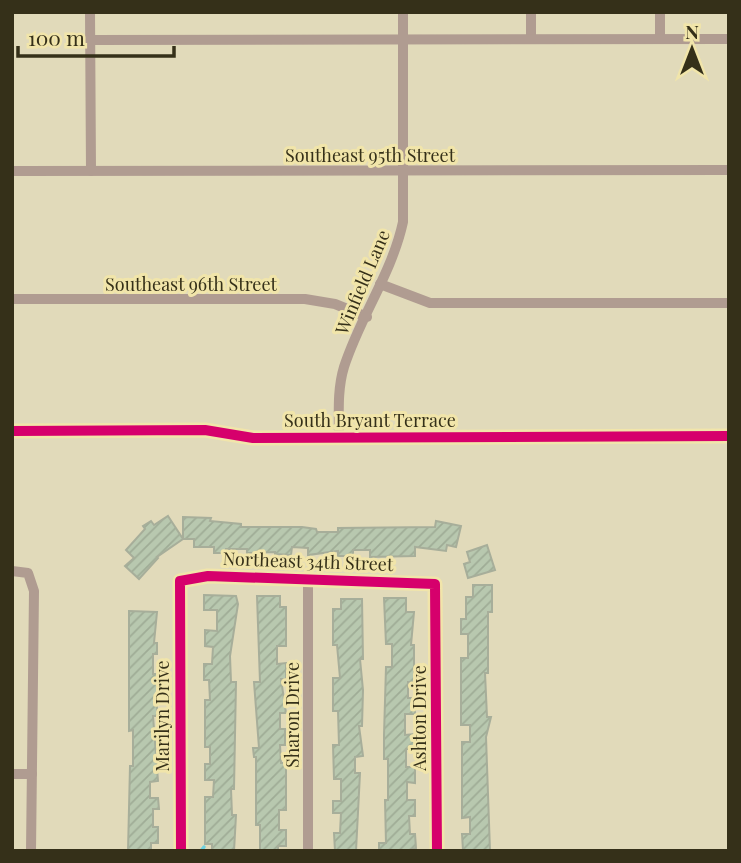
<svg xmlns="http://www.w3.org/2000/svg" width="741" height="863" font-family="'Playfair Display',serif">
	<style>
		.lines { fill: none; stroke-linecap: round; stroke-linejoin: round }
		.stream { stroke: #6cd0df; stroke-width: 3.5 }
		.building { fill: url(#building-hatch); stroke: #a7ae9a; stroke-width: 2 }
		.minor { stroke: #b09c91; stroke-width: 10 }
		.cycleway-casing { stroke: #f1e5aa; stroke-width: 15 }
		.cycleway { stroke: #d6006c; stroke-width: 10 }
		.labels { text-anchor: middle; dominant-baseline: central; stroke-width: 6; stroke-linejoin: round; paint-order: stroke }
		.street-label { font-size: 18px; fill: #353019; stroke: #f1e5aa }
	</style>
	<defs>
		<pattern id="building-hatch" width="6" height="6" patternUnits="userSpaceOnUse" patternTransform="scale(1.75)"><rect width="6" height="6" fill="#b8c8af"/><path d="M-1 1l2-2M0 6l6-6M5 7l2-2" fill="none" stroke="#9fac96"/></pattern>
	</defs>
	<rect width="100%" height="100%" fill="#e1daba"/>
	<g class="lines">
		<path class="stream" d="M201,851L204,847"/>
	</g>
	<g class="building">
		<path d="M168,516L183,539L157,557L158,558L139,579L125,566L134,558L126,550L145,529L143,526L151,521L154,525Z"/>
		<path d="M183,517L211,518L210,521L241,524V527H302L316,529L317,532H338V528L435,527L436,521L461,526L456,547L447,545L446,551L415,547V556L370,557V550H353V556H338V551L308,555V548L292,547L291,555L275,554V552L247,553V549H226V553H214V547H194V539H183Z"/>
		<path d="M487,545L495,570L468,578L464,564L470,562L467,552Z"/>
		<path d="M473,585H492V612H488V673H485L487,717H491L486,737L490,851L463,850L462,834H470V817L462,818V742H470V725H461V658H468V634H461V619H466V597H473Z"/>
		<path d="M204,595L236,596L238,604L230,656L231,682H236L234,789H231L232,815H236L234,851H212V844H205V797H213L214,780H205V764H210V747H205V700H210L209,680H204V664H212L213,647L205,646V630L217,631V610H204Z"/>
		<path d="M257,596H280V607H286V646H277V664L286,663V679H281L286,713H280V729H285V745H280L281,763H286V810H279V830H286V846H278V851H260V825H256V757H254L253,748H259L254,682H260Z"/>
		<path d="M384,598H406V612H414L411,645H414V682H408V698H414L415,714H405V735L414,734L415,749H406V767H415V783L407,782V800H415V816H409L410,834H415L416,848L406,851H379V843H386L385,800H388V759H384V735L386,667H392V644H386Z"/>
		<path d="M341,599H362L363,659H360L363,690L362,726H359L363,756L355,757V773H360L356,851H335L334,833H340L341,813H333V801H341V779H334L333,745H339L338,711H333V678H340L337,645H333V609H341Z"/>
		<path d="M129,611L157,612L154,643H157V654H153V674H157V716H153L158,781L150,782V798H158L159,809H153V827H158V843H151V851H128L130,766H133V730L129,731Z"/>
	</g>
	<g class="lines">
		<g class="minor">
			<path d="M90,12L91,171"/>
			<path d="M660,12V39"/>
			<path d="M531,39V12"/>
			<path d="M90,40L729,39"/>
			<path d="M12,171L729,170"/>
			<path d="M380,284L430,303H729"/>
			<path d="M12,299H305L335,304L367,317"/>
			<path d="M12,431L205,430L253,438L729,436"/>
			<path d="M339,437C339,414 337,390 344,367C360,317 392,273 403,222V12"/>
			<path d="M12,571L28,573L34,591L31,851"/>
			<path d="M12,774H32"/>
			<path d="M181,851L180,581L208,576L435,584L437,851"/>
			<path d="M308,851V579"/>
		</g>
		<g class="cycleway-casing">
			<g id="cycleway">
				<path d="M12,431L205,430L253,438L729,436"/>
				<path d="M181,851L180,581L208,576L435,584L437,851"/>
			</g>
		</g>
		<use href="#cycleway" class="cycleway"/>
	</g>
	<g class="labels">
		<g class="street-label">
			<text x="370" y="155">Southeast 95th Street</text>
			<text transform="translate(362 282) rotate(-67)">Winfield Lane</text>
			<text x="191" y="284">Southeast 96th Street</text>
			<text x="370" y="420">South Bryant Terrace</text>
			<text transform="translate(308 561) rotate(2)">Northeast 34th Street</text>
			<text transform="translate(292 715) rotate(-90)">Sharon Drive</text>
			<text transform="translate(162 716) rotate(-90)">Marilyn Drive</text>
			<text transform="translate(419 718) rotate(-90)">Ashton Drive</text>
		</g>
	</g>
	<rect width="741" height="863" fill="none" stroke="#353019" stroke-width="28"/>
	<g transform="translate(692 49)" stroke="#f1e5aa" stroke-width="5" paint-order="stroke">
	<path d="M0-5L12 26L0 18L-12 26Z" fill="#353019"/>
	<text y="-10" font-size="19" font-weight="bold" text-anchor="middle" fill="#353019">N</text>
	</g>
	<path d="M18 46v10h156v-10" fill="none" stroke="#353019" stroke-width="3.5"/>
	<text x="28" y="46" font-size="21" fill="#353019" stroke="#f1e5aa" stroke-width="5" paint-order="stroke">100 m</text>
</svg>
